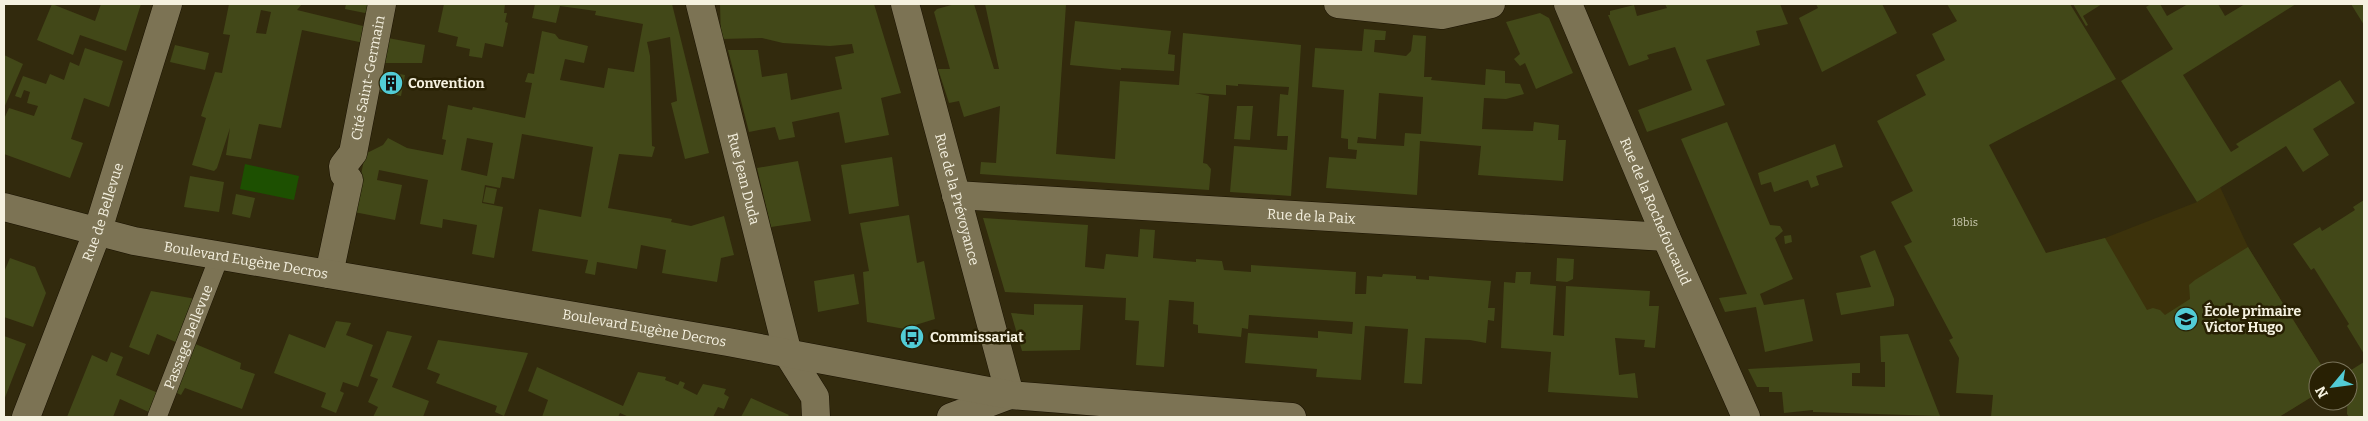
<svg xmlns="http://www.w3.org/2000/svg" width="2368" height="421" font-family="Bitter,serif">
	<style>
		.built { fill: #3c320b }
		.water { fill: #1d5001 }
		.building { fill: #424818; fill-rule: evenodd }
		.lines { fill: none; stroke-linecap: round; stroke-linejoin: round }
		.lane-casing { stroke: #1a1200; stroke-width: 20 }
		.street-casing { stroke: #1a1200; stroke-width: 29 }
		.secondary-casing { stroke: #1a1200; stroke-width: 29 }
		.lane { stroke: #7c7354; stroke-width: 19 }
		.street { stroke: #7c7354; stroke-width: 28 }
		.secondary { stroke: #7c7354; stroke-width: 28 }
		.labels { text-anchor: middle; dominant-baseline: central; stroke-width: 5; stroke-linejoin: round; paint-order: stroke }
		.number-label { font-size: 11px; fill: #c8c7ae }
		.street-label { font-size: 14px; fill: #f5f1e0; stroke: #282003 }
		.poi-label { font-size: 14px; font-weight: bold; fill: #f5f1e0; stroke: #282003; text-anchor: start }
	</style>
	<rect width="100%" height="100%" fill="#322a0d"/>
	<path class="built" d="M2220,187L2248,247L2325,371H2318V393L2279,417H2132L2046,253L2105,238L2197,202Z"/>
	<path class="water" d="M245,164L299,176L294,200L240,189Z"/>
	<g class="building">
		<path d="M52,4L95,21L101,4H141L126,51L80,35L73,55L37,40Z"/>
		<path d="M229,4H302L297,10L367,27L364,43L302,30L281,128L259,124L251,159L226,155L230,128L217,168L214,171L192,165L206,118L201,116L215,72L222,73L230,35L223,34ZM261,10L271,12L266,34L256,33Z"/>
		<path d="M346,4H372L370,14L345,9Z"/>
		<path d="M444,4H505L504,13H507L505,22L508,23L503,47L485,43L482,58L469,56L470,49L456,46L458,37L438,32Z"/>
		<path d="M535,4H672L709,153L685,159L671,103L677,101L670,37L647,42L650,56L652,146L655,147L652,157L619,154L608,208L672,219L671,222L691,226L724,216L734,255L721,258L717,282L662,273L666,250L641,245L637,269L597,262L595,275L585,273L588,260L532,251L539,209L581,217L593,147L522,134L514,179L502,177L500,188L485,185L482,203L503,207L494,258L472,254L477,225L443,219L442,228L420,224L428,180L379,170L377,180L402,185L395,220L354,212L365,154L383,145L388,138L407,148L443,155L446,140L442,139L448,105L472,110L473,107L525,118L532,83L525,82L528,73L534,74L542,31L555,34L559,39L588,46L584,63L565,59L560,80L604,88L608,68L634,72L643,24L595,15L596,11L560,6L556,23L532,18ZM467,138L493,143L487,176L461,170Z"/>
		<path d="M720,4H874L901,93L881,98L889,135L845,143L839,112L792,122L795,137L779,140L775,127L749,132L728,50H758L762,77L787,73L791,100L842,89L835,57L854,53L852,44L830,46L783,43L762,38L721,39Z"/>
		<path d="M955,4H974L994,69H999L985,4H1066L1056,154L1115,159L1120,81L1179,85L1183,33L1301,45L1291,196L1230,192L1234,146L1287,150L1288,136H1277L1280,94L1288,95L1289,87L1238,84V86L1226,85V95L1195,93L1209,96L1203,163L1207,164L1211,169L1209,190L980,174L981,162L996,163L1000,106L964,117L959,101L949,103L938,69H950L934,12L937,9Z"/>
		<path d="M1665,4H1780L1788,24L1756,31L1760,45L1706,60L1725,105L1647,132L1638,110L1692,90L1675,47L1647,55L1649,59L1629,66L1608,15H1610V11L1634,5L1637,16L1667,8Z"/>
		<path d="M1816,4H1882L1897,33L1822,72L1799,18L1818,8Z"/>
		<path d="M1947,4H2070L2116,79L1989,145L2046,253L2105,238L2147,310L2153,308L2160,310L2165,315L2190,299L2189,285L2195,280L2248,247L2325,371H2318V393L2279,417H1991L1993,395L1956,393L1959,358L1949,340L1953,338L1904,246L1912,242L1891,202L1913,191L1877,121L1926,95L1916,75L1945,60L1932,34L1957,21Z"/>
		<path d="M2073,4H2102L2083,16L2088,25L2086,26Z"/>
		<path d="M2151,4H2160L2167,16L2188,4H2218L2225,16L2245,4H2296L2183,75L2231,152L2239,147L2236,144L2340,80L2355,103L2313,129L2329,155L2303,172L2286,146L2197,202L2121,81L2173,49L2146,7Z"/>
		<path d="M2351,4H2364V25Z"/>
		<path d="M1540,13L1549,18L1573,73L1536,89L1525,63L1520,66L1514,59L1520,54L1506,22Z"/>
		<path d="M1075,21L1171,31L1168,54L1175,55L1174,71L1121,68V70L1070,65Z"/>
		<path d="M1364,29L1386,31L1385,40H1375L1374,52L1406,56L1411,51L1413,35L1426,36L1424,77H1432L1431,80L1485,85L1486,69L1505,71V83L1520,84L1524,94L1506,99L1484,98L1482,129L1533,131L1534,122L1559,125L1558,140H1566L1563,181L1478,175L1481,146L1420,141L1417,195L1326,188L1329,157L1356,159L1357,150L1348,149V139L1341,138L1344,90L1312,87L1315,48L1362,51ZM1379,93L1423,97L1421,134L1405,133L1404,146L1357,143L1358,137L1376,139Z"/>
		<path d="M388,38L425,45L422,63H382Z"/>
		<path d="M175,45L209,53L205,70L170,62Z"/>
		<path d="M85,48L123,61L109,107L84,98L71,139L83,143L70,178L4,154V119L9,108L34,116L38,106L27,103L30,92L24,90L21,98L15,96L23,76L46,84L50,74L64,80L70,62L79,66Z"/>
		<path d="M4,55L23,64L4,108Z"/>
		<path d="M381,71L405,75L401,96L377,91Z"/>
		<path d="M1237,106H1253L1250,140L1234,139Z"/>
		<path d="M1727,122L1770,225L1780,226L1783,231L1775,238L1793,279L1760,294L1764,305L1804,299L1813,341L1765,352L1756,307L1725,312L1719,298L1747,294L1681,139Z"/>
		<path d="M1835,144L1843,167L1816,176L1819,185L1811,188L1808,180L1774,192L1771,182L1761,185L1758,173Z"/>
		<path d="M892,157L899,206L849,214L841,165Z"/>
		<path d="M798,161L811,221L771,227L757,168Z"/>
		<path d="M190,176L224,182L219,212L184,207Z"/>
		<path d="M486,187L497,189L494,204L483,202Z"/>
		<path d="M236,194L255,198L250,218L232,214Z"/>
		<path d="M2364,200V354L2347,326L2349,324L2314,268L2311,270L2293,244L2320,227L2322,231L2355,210L2353,207Z"/>
		<path d="M909,215L917,263L924,261L935,319L909,327L910,330L867,322L863,272L869,271L860,223Z"/>
		<path d="M983,218L1088,225L1085,267L1104,269L1106,254L1138,257L1140,229L1155,230L1153,258L1196,262V259L1222,261L1224,270L1251,272V265L1356,272L1355,294H1366L1367,276L1382,277L1383,274L1416,276V279L1429,280V276L1491,281L1488,308H1495L1494,321L1488,320L1486,343L1470,340L1425,338L1422,384L1404,383L1408,329L1365,326L1361,380L1316,377L1317,369L1245,363L1248,333L1318,338V331L1352,334L1353,322L1249,315L1248,329L1242,328L1241,337L1198,333V325L1193,324L1194,302L1169,300L1164,367L1136,365L1139,321L1125,320L1126,298L1005,292Z"/>
		<path d="M1791,235L1792,242L1785,244L1784,236Z"/>
		<path d="M1875,250L1894,299V306L1841,315L1836,293L1871,287L1860,256Z"/>
		<path d="M10,258L35,267L46,293L33,327L4,317V272Z"/>
		<path d="M1557,258L1574,259L1573,279L1567,282L1556,281Z"/>
		<path d="M1516,272H1531L1530,284L1556,286L1553,335L1564,336L1566,286L1650,291L1649,306H1659L1655,348L1644,347L1645,340L1615,338L1619,375L1635,373L1638,398L1548,392L1551,352L1501,348L1504,282L1515,283Z"/>
		<path d="M854,274L859,304L818,312L814,281Z"/>
		<path d="M151,291L196,299L178,343L157,334L149,355L129,347Z"/>
		<path d="M1034,304L1083,305L1080,350L1022,351L1011,313L1034,315Z"/>
		<path d="M336,321L351,323L346,335L373,345L358,387L343,382L340,391L344,393L336,413L321,407L326,393L274,373L289,334L325,348Z"/>
		<path d="M387,331L412,336L392,387L429,401L423,417H373L378,407L368,402L378,379L370,376Z"/>
		<path d="M1908,334L1940,416L1813,412V410L1784,413L1782,392H1769V387H1757L1748,369L1860,363V373H1852V386L1885,387V362H1881L1880,336Z"/>
		<path d="M4,336L26,344L4,400Z"/>
		<path d="M438,340L528,353L504,416L495,412L497,406L436,383L440,374L427,369Z"/>
		<path d="M193,343L241,363L240,369L255,374L242,409L185,388L181,395L175,392Z"/>
		<path d="M111,352L123,357L116,375L158,393L151,413L120,399L113,417H67L92,355L107,362Z"/>
		<path d="M2364,362V417H2349L2347,414L2348,372Z"/>
		<path d="M537,367L623,406L638,372L666,377L665,380L678,385L680,381L685,383L683,388L697,395L703,384L726,389L724,394L729,397L724,409L718,407L713,417H629L620,413L618,417H542L548,400L528,391Z"/>
		<path d="M751,398L789,415L787,417H741Z"/>
	</g>
	<g class="lines">
		<g class="lane-casing">
			<g id="lane">
				<path id="s1" d="M157,417L220,255"/>
			</g>
		</g>
		<g class="street-casing">
			<g id="street">
				<path id="s2" d="M700,4L788,354L815,397L816,417"/>
				<path id="s3" d="M905,4L1010,395L951,417"/>
				<path d="M1338,4L1442,15L1491,4"/>
				<path id="s4" d="M1568,4L1666,237L1746,417"/>
				<path id="s5" d="M956,195L1666,237"/>
				<path id="s6" d="M329,274L349,180L344,174L343,166L353,153L382,4"/>
				<path id="s7" d="M26,417L97,233L168,4"/>
			</g>
		</g>
		<g class="secondary-casing">
			<g id="secondary">
				<path id="s8" d="M4,207L134,241L728,342L1010,395L1292,417"/>
			</g>
		</g>
		<use href="#lane" class="lane"/>
		<use href="#street" class="street"/>
		<use href="#secondary" class="secondary"/>
	</g>
	<defs>
		<g id="building-disc" transform="scale(1.25)"><circle r="9.5" fill="#52ccd6" stroke="#282003"/><path d="M-4-6H4V6H1V3H-1V6H-4ZM-2.5-4.3h1.7v1.8h-1.7ZM.8-4.3h1.7v1.8H.8ZM-2.5-1h1.7V.8h-1.7ZM.8-1h1.7V.8H.8Z" fill="#111"/></g>
		<g id="school-disc" transform="scale(1.25)"><circle r="9.5" fill="#52ccd6" stroke="#282003"/><path d="M0-5L7-2L0 1L-7-2ZM-4 1L0 2.5L4 1V4Q0 6-4 4Z" fill="#111"/></g>
		<g id="bus-disc" transform="scale(1.25)"><circle r="9.5" fill="#52ccd6" stroke="#282003"/><path d="M-5-6H5V4H4V6H2V4H-2V6H-4V4H-5ZM-3.5-4V0h7V-4ZM-3.5 1.2v1.5H-2V1.2ZM2 1.2v1.5H3.5V1.2Z" fill="#111"/></g>
	</defs>
	<g fill-rule="evenodd">
		<use href="#building-disc" x="391" y="83"/>
		<use href="#school-disc" x="2186" y="319"/>
		<use href="#bus-disc" x="912" y="337"/>
	</g>
	<g class="labels">
		<g class="number-label">
			<text x="1965" y="222">18bis</text>
		</g>
		<g class="street-label">
			<text stroke="none"><textPath href="#s6" startOffset="205">Cité Saint-Germain</textPath></text>
			<text stroke="none"><textPath href="#s2" startOffset="180">Rue Jean Duda</textPath></text>
			<text stroke="none"><textPath href="#s3" startOffset="202">Rue de la Prévoyance</textPath></text>
			<text stroke="none"><textPath href="#s4" startOffset="225">Rue de la Rochefoucauld</textPath></text>
			<text stroke="none"><textPath href="#s7" startOffset="219">Rue de Bellevue</textPath></text>
			<text stroke="none"><textPath href="#s5" startOffset="356">Rue de la Paix</textPath></text>
			<text stroke="none"><textPath href="#s8" startOffset="248">Boulevard Eugène Decros</textPath></text>
			<text stroke="none"><textPath href="#s8" startOffset="652">Boulevard Eugène Decros</textPath></text>
			<text stroke="none"><textPath href="#s1" startOffset="86">Passage Bellevue</textPath></text>
		</g>
		<g class="poi-label">
			<text x="408" y="83">Convention</text>
			<text x="2204" y="311">École primaire<tspan x="2204" dy="16">Victor Hugo</tspan></text>
			<text x="930" y="337">Commissariat</text>
		</g>
	</g>
	<rect width="2368" height="421" fill="none" stroke="#f5f1e0" stroke-width="10"/>
	<g transform="translate(2333 386) rotate(241)"><circle r="24" fill="#282003" stroke="#7a745b"/>
	<path d="M0-4L9 19L0 12L-9 19Z" fill="#52ccd6"/>
	<text y="-8" font-size="14" font-weight="bold" text-anchor="middle" fill="#f5f1e0">N</text>
	</g>
</svg>
